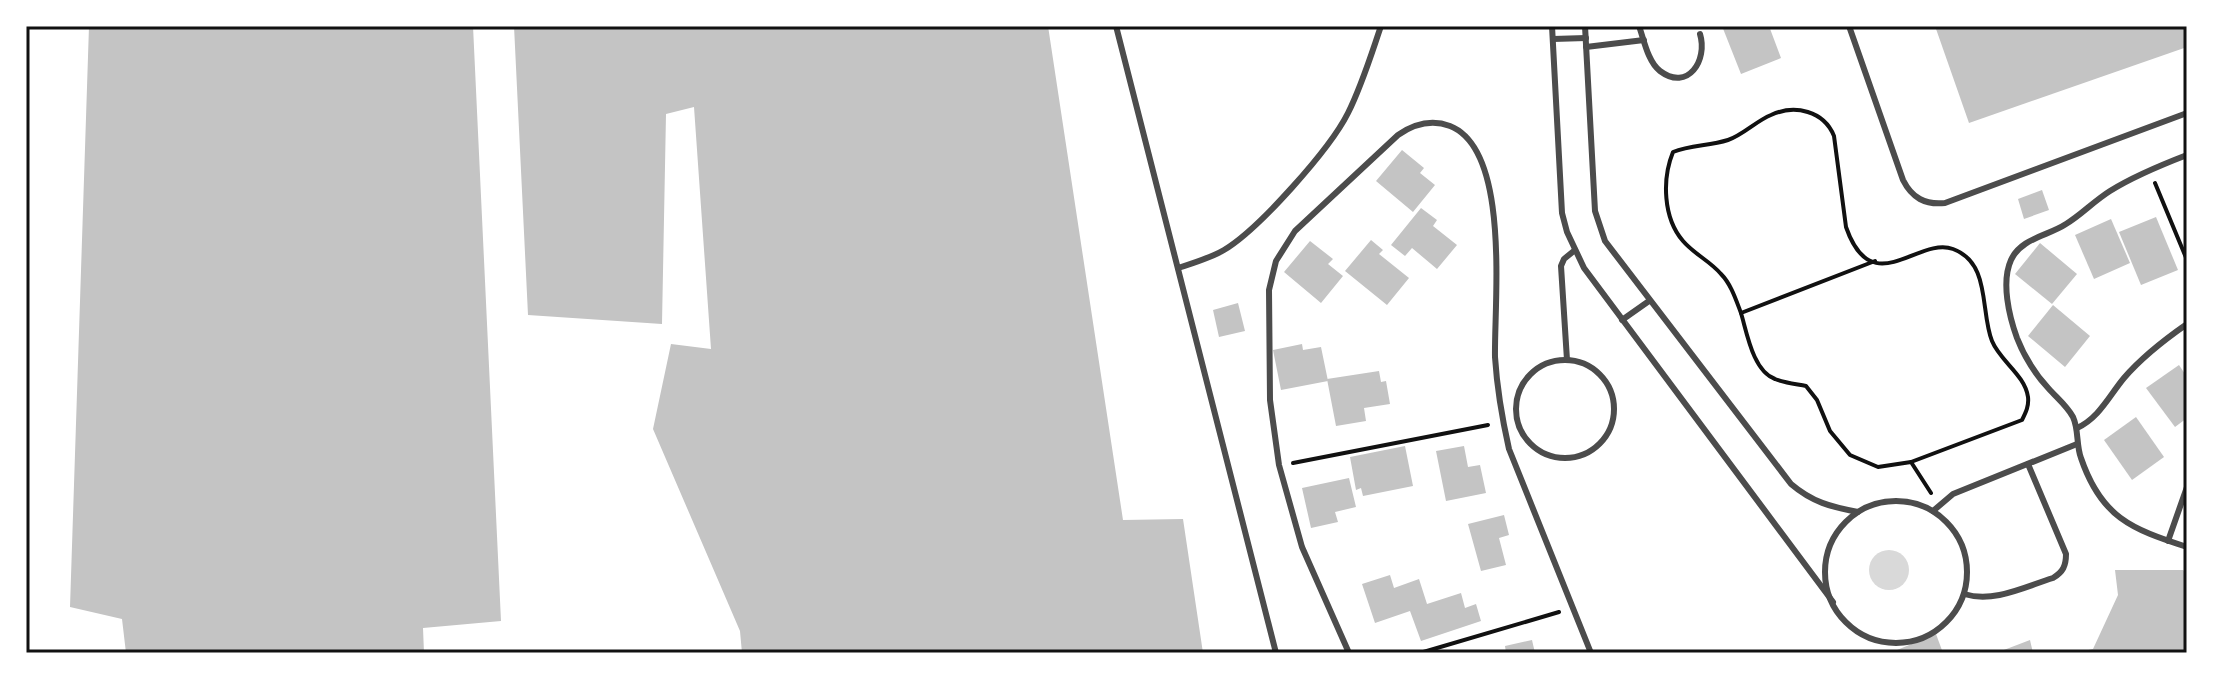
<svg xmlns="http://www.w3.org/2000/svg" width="2213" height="679" font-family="Lato,sans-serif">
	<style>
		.water { fill: #d9d9d9 }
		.building { fill: #c4c4c4 }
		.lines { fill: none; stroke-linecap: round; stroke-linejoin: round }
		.path { stroke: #111; stroke-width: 4 }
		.service { stroke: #4c4c4c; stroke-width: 6 }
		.neatline { fill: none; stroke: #111; stroke-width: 3 }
	</style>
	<rect width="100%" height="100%" fill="#fff"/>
	<circle class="water" cx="1889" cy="570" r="20"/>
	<g class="building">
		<path d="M89,26H473L501,621L423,628L424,653H126L122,619L70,607Z"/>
		<path d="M514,26H1048L1123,520L1183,519L1203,653H742L740,631L653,429L671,344L711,349L694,107L666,114L662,324L528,315Z"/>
		<path d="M1722,26H1769L1781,58L1741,74Z"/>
		<path d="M1935,26H2187V47L1969,123Z"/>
		<path d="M1402,150L1424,168L1420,173L1435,185L1413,212L1376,181Z"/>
		<path d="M2042,190L2049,210L2024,219L2018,199Z"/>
		<path d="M1421,208L1437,220L1433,226L1457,245L1437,269L1412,248L1405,256L1391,245Z"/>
		<path d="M2156,217L2178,270L2141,285L2119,232Z"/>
		<path d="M2111,219L2130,263L2094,279L2075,235Z"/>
		<path d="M1371,240L1383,250L1379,254L1409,278L1387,305L1345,271Z"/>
		<path d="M1310,241L1333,259L1328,264L1343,276L1321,303L1284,272Z"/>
		<path d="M2040,243L2077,274L2052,304L2015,274Z"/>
		<path d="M1238,303L1245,331L1219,337L1213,310Z"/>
		<path d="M2053,305L2090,336L2065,367L2028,336Z"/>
		<path d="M1302,344L1303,350L1321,347L1328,381L1281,390L1273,350Z"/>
		<path d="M2179,365L2187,377V418L2175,427L2146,388Z"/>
		<path d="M1379,371L1381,382L1386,381L1390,404L1364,408L1366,421L1336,426L1327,379Z"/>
		<path d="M2136,417L2164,457L2132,480L2104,440Z"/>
		<path d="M1405,446L1413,486L1363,496L1361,488L1356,490L1350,457Z"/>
		<path d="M1464,446L1468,467L1480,465L1486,493L1446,501L1436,451Z"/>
		<path d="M1349,478L1356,507L1335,512L1338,522L1311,528L1302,488Z"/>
		<path d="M1504,515L1509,535L1499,538L1506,565L1481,571L1468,524Z"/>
		<path d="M2115,570H2183L2187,573V653H2075L2093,649L2118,595Z"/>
		<path d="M1390,575L1394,588L1419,579L1427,604L1461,593L1465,608L1476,604L1481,621L1421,641L1410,611L1375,623L1362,584Z"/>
		<path d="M1936,634L1943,653H1898L1897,650Z"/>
		<path d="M1532,640L1535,653H1506L1505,646Z"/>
		<path d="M2030,640L2033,653H1996Z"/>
	</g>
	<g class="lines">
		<g class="path">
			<path d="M2155,183L2187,260"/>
			<path d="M1875,261L1741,313C1747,333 1753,371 1775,379C1785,383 1796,384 1806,386L1817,400L1830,431L1850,455L1878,467L1911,462L1931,493"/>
			<path d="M1741,313C1736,300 1731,284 1721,274C1710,261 1694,254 1683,241C1663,218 1662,179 1673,152C1691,145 1709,146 1728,140C1743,135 1756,121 1771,115C1795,104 1824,111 1834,136L1846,227C1872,302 1918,236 1953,249C1991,263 1980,311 1992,341C2000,361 2025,375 2028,397C2029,406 2026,412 2022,420L1911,462"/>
			<path d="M1293,463L1488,425"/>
			<path d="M1420,653L1559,612"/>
		</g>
		<g class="service">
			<path d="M1116,26L1276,653"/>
			<path d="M1552,26L1562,213L1567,232L1584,268L1833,602"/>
			<path d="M1585,26L1595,211L1605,241L1791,484C1812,502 1831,507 1858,512"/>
			<path d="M1639,26C1644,40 1648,62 1660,71C1688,92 1708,60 1700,34"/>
			<path d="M1849,26L1903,180C1912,198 1925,205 1945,203L2187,113"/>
			<path d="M1553,39L1586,38"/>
			<path d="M1586,47L1644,40"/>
			<path d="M2187,155C2161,165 2134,176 2110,191C2094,201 2081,215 2066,224C2048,236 2021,238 2011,260C2001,282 2009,316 2017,338C2024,356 2036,375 2049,389C2057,398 2067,406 2073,417C2079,430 2076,445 2081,458C2101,517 2131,529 2187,547"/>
			<path d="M1178,268C1194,263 1210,258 1224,250C1259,229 1330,149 1348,113C1362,85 1371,55 1381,26"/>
			<path d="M1622,320L1649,301"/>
			<circle cx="1565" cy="409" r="49"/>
			<path d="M1567,360L1561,266L1564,259L1575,250"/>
			<path d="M2077,428C2099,418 2109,396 2124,378C2142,357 2164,340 2187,324"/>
			<circle cx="1896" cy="572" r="71"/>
			<path d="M1933,511L1953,494L2077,444"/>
			<path d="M2168,541L2187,487"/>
			<path d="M1964,594C1994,603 2024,587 2053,578C2063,572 2066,566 2066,554L2028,464"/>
			<path d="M1349,653L1302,547L1279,465L1270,400L1269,290L1276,261L1295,231L1398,135C1414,124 1431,119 1450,126C1511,150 1494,303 1495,357C1497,388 1502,418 1509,449L1591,653"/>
		</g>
	</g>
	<rect width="2213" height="679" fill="none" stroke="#ffffff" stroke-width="56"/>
	<rect x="28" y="28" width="2157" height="623" class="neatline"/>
</svg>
